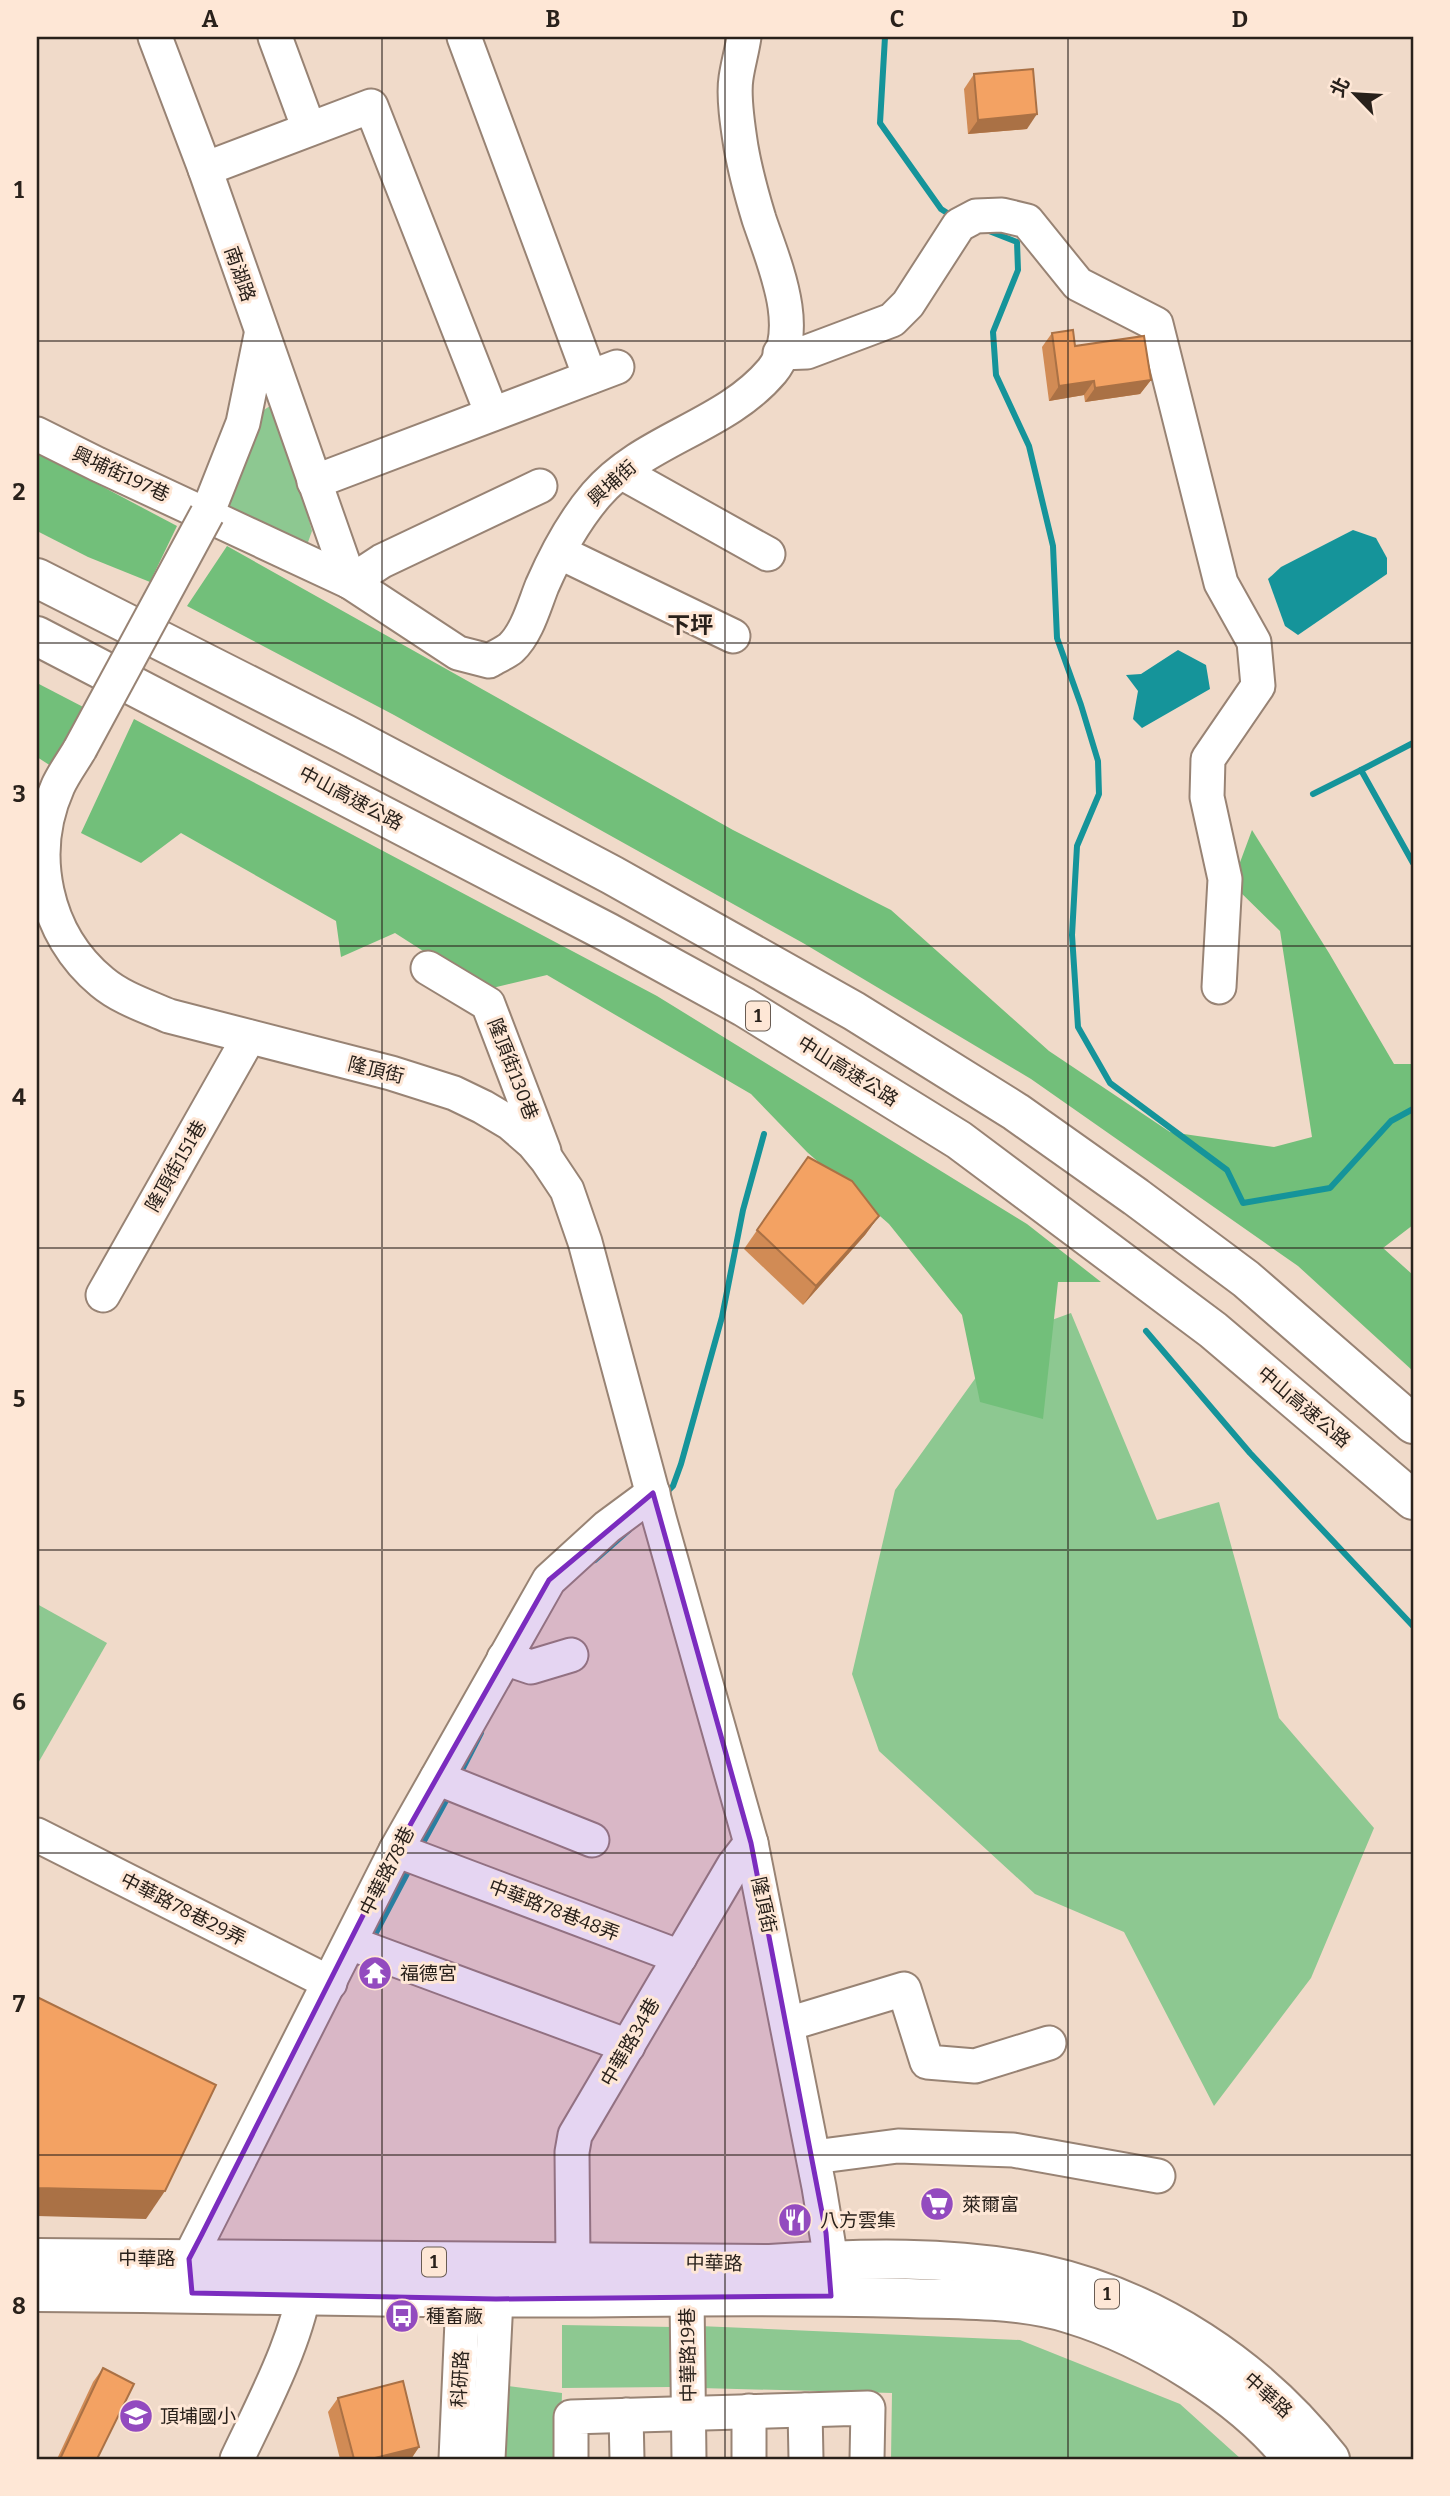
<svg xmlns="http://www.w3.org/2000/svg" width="1450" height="2496" font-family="Bitter,'Noto Sans TC',serif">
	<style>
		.green { fill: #8dc891 }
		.forest { fill: #72bf7a }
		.water { fill: #15949a }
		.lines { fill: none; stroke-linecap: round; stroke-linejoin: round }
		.stream { stroke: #15949a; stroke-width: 6 }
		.minor-casing { stroke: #988374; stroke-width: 37 }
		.major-casing { stroke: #988374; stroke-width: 42 }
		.highway-casing { stroke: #988374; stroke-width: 42 }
		.minor { stroke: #fff; stroke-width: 33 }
		.major { stroke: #fff; stroke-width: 38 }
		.highway { stroke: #fff; stroke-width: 38 }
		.minor-bridge-casing { stroke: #988374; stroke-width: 37; stroke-linecap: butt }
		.minor-bridge { stroke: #fff; stroke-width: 33 }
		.wall { fill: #d18b55 }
		.shaded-wall { fill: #aa7145 }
		.building { fill: #f3a263; stroke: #aa7145; stroke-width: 2 }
		.marked { fill: #7b2cbf; fill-opacity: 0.2; stroke: #7b2cbf; stroke-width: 5; stroke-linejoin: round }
		.grid { fill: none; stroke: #29211b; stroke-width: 2; stroke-opacity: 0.55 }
		.labels { text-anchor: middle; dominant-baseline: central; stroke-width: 6; stroke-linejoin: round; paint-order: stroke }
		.shield { fill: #fee7d6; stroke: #695c53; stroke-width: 2 }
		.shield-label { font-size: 18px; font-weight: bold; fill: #29211b }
		.street-label { font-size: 19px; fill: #29211b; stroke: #fee7d6 }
		.poi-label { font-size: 19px; fill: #29211b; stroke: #fee7d6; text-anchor: start }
		.quarter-label { font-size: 23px; font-weight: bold; fill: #29211b; stroke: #fee7d6 }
		.neatline { fill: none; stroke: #29211b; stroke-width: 2.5 }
		.grid-label { font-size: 23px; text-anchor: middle; font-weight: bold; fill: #29211b }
	</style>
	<rect width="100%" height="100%" fill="#f0dac9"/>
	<g class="green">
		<path d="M270,406L279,410L312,531L307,545L227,513L259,413Z"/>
		<path d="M1071,1313L1157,1520L1219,1502L1279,1718L1374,1828L1311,1978L1214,2106L1124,1932L1035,1894L879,1751L852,1674L895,1490L1005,1337Z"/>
		<path d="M37,1604L107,1643L37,1765Z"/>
		<path d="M562,2325L673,2327L670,2387L562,2388Z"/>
		<path d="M699,2326L1020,2340L1180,2404L1241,2459H891L892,2393L700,2388Z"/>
		<path d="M501,2385L562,2393L560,2459H498Z"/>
	</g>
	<g class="forest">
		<path d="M37,452L177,526L150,582L88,557L37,531Z"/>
		<path d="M227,546L733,830L891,910L1049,1051L1170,1132L1274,1147L1312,1137L1280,931L1232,884L1252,830L1329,953L1394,1064H1413V1225L1383,1248L1413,1275V1371L1298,1266L1031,1079L803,943L394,715L187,606Z"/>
		<path d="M37,683L89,710L51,766L37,757Z"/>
		<path d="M134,719L657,996L1027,1224L1101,1282H1058L1043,1419L980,1402L962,1315L889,1224L807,1152L751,1094L547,975L484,990L395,933L341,957L336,921L181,833L141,863L81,833Z"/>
	</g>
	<g class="water">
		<path d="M1353,530L1376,538L1387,558V574L1298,635L1285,626L1268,579L1281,567Z"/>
		<path d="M1178,650L1206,665L1210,689L1142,728L1133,719L1138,691L1126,675L1141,674Z"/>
	</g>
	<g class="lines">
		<g class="stream">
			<path d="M885,37L880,123L941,209L955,218"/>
			<path d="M989,231L1017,242L1018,270L993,332L996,375L1029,446L1053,546L1057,638L1081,705L1098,761L1099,794L1077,846L1072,935L1078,1027L1110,1083L1227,1170L1243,1203L1330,1188L1391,1121L1413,1109"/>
			<path d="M1413,743L1361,770L1413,863"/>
			<path d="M1313,794L1361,770"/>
			<path d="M1146,1331L1250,1453L1413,1626"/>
			<path d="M664,1495L673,1486L681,1464L722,1317L743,1210L764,1134"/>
			<path d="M595,1560L629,1530"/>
			<path d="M459,1776L481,1733"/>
			<path d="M419,1850L449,1795"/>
			<path d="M372,1940L411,1866"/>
		</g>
		<g class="minor-casing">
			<g id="minor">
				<path d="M155,37L205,169L350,582"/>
				<path d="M275,37L309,129"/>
				<path d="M464,37L590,377"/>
				<path d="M205,169L371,106L492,414"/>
				<path d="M780,353L807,352L892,320L908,304L959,225L976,216L1002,215L1027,221L1078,284L1156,324L1221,583L1254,642L1258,686L1208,759L1207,797L1225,879L1219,987"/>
				<path d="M37,434L97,464L350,582L458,653L489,661C495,657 505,653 511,648C527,633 534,606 542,586C556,554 573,522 596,495C644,439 725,427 772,371C805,331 773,261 759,219C752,196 745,170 741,147C738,128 733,97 736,78C738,64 742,51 744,37"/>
				<path d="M621,472L768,554"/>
				<path d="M314,482L617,367"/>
				<path d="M207,514L243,423L261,335"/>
				<path d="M559,552L733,636"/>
				<path d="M350,582L382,561L540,486"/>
				<path d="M80,749C73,761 64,773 58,786C28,853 44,934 102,982C121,998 146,1006 169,1016L391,1073L454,1093L483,1107L510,1123L533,1143L547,1160L567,1190L585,1242L660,1521L751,1843L819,2187L831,2260V2286"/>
				<path d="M428,968L488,1004L544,1151"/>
				<path d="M103,1295L249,1037"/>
				<path d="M504,1658L531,1667L571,1655"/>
				<path d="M437,1778L592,1840"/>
				<path d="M37,1835L330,1983"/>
				<path d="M396,1850L680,1957"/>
				<path d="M350,1943L628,2046"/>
				<path d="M788,2024L904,1989L927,2062L975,2066L1049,2043"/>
				<path d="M814,2157L898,2146L1013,2150L1158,2176"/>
				<path d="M573,2260L572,2152L575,2135L734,1865L751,1843"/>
				<path d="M191,2284L189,2259L396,1850L549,1580L607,1527L653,1493"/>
				<path d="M687,2297L689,2459"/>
				<path d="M805,2410L806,2459"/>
				<path d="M626,2415L627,2459"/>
				<path d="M237,2459C263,2404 303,2330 307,2270"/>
				<path d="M456,2459L463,2298"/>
				<path d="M488,2459L496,2299"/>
				<path d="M571,2459V2417L868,2408L867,2459"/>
				<path d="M749,2459V2411"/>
			</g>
		</g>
		<g class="major-casing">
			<g id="major">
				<path d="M37,2258L770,2264C857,2258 955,2255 1041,2274C1155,2299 1258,2367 1330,2459"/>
				<path d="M37,2292C236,2293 434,2300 633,2297C725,2296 817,2296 908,2298C962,2300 1020,2298 1071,2314C1147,2337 1244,2396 1293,2459"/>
			</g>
		</g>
		<g class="highway-casing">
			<g id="highway">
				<path d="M37,578L345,734L612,875L854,1011L1016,1112L1136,1197L1246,1279L1413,1424"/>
				<path d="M37,636L607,932L744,1007L959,1140L1213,1330L1413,1500"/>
			</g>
		</g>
		<use href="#minor" class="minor"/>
		<use href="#major" class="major"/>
		<use href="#highway" class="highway"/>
		<g class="minor-bridge-casing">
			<path id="minor-bridge" d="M80,749L207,514"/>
		</g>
		<use href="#minor-bridge" class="minor-bridge"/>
	</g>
	<g class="wall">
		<path d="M974,74L1027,129L968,134L964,89Z"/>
		<path d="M1052,333L1075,346L1151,380L1140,394L1085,402L1084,395L1049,401L1042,347Z"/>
		<path d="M808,1157L879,1216L865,1235L803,1305L744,1249Z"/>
		<path d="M103,2368L97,2459H57L93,2382Z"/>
		<path d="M338,2398L419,2447L411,2459H340L328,2412Z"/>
	</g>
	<g class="shaded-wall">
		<path d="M1037,114L1027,129L968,134L978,120Z"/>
		<path d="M1151,380L1140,394L1085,402L1095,388Z"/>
		<path d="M1094,381L1084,395L1049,401L1059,386Z"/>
		<path d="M879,1216L865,1235L803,1305L816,1286Z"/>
		<path d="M37,2188L165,2191L146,2219L37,2216Z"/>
		<path d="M419,2447L411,2459H371Z"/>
	</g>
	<g class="building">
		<path d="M1033,69L1037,114L978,120L974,74Z"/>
		<path d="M1073,330L1075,346L1144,336L1151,380L1095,388L1094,381L1059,386L1052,333Z"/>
		<path d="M808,1157L852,1181L879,1216L816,1286L757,1230Z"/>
		<path d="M37,1997L216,2085L165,2191L37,2188Z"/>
		<path d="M103,2368L134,2384L97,2459H60Z"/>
		<path d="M403,2381L419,2447L371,2459H354L338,2398Z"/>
	</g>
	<path class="marked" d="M653,1493L751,1843L826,2233L831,2296L496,2299L192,2293L189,2259L202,2234L396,1850L549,1580Z"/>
	<path class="grid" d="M382,37V2459M725,37V2459M1068,37V2459M37,341H1413M37,643H1413M37,946H1413M37,1248H1413M37,1550H1413M37,1853H1413M37,2155H1413"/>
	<defs>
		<g id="temple-disc" transform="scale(1.75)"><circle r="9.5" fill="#934bbf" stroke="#fee7d6"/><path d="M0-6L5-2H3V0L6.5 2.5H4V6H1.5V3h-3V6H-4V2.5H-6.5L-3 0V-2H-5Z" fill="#fff"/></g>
		<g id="supermarket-disc" transform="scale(1.75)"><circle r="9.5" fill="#934bbf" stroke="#fee7d6"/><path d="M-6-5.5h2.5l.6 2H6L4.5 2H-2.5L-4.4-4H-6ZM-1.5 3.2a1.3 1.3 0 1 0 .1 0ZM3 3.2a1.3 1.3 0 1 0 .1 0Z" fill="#fff"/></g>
		<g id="restaurant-disc" transform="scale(1.75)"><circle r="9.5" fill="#934bbf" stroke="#fee7d6"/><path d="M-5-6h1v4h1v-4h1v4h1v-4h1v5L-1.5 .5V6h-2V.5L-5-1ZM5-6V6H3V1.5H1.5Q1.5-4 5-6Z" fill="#fff"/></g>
		<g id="bus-disc" transform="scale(1.75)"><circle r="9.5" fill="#934bbf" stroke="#fee7d6"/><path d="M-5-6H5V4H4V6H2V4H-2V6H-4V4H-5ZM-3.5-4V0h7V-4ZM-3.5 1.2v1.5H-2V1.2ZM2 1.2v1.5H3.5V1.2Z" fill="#fff"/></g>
		<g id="school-disc" transform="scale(1.75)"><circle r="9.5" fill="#934bbf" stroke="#fee7d6"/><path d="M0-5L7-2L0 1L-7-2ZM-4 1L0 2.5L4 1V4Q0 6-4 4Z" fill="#fff"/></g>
	</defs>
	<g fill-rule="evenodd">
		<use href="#temple-disc" x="375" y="1973"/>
		<use href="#supermarket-disc" x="937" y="2204"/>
		<use href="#restaurant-disc" x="795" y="2220"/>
		<use href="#bus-disc" x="402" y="2316"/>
		<use href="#school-disc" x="136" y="2416"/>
	</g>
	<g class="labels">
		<g class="shield">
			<rect x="746" y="1001.5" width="24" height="29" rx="5"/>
			<rect x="422" y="2247.5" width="24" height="29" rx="5"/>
			<rect x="1095" y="2279.5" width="24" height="29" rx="5"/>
		</g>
		<g class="shield-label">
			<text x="758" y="1016">1</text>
			<text x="434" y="2262">1</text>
			<text x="1107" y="2294">1</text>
		</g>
		<g class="street-label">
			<text transform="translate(240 274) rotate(71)">南湖路</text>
			<text transform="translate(121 474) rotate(25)">興埔街197巷</text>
			<text transform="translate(612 483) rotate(-42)">興埔街</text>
			<text transform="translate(351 798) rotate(28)">中山高速公路</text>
			<text transform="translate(513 1069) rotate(69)">隆頂街130巷</text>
			<text transform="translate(376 1070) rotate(14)">隆頂街</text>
			<text transform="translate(848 1071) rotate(32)">中山高速公路</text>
			<text transform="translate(176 1166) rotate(-60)">隆頂街151巷</text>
			<text transform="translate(1304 1407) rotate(40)">中山高速公路</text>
			<text transform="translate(387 1871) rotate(-63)">中華路78巷</text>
			<text transform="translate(764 1905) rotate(78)">隆頂街</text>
			<text transform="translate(183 1909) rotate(27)">中華路78巷29弄</text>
			<text transform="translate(554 1910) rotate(21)">中華路78巷48弄</text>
			<text transform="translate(630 2042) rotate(-60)">中華路34巷</text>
			<text x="147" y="2258">中華路</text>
			<text transform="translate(714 2263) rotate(1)">中華路</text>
			<text transform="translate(688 2355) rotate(-91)">中華路19巷</text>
			<text transform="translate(460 2379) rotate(-87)">科研路</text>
			<text transform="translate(1268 2395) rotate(42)">中華路</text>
		</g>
		<g class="poi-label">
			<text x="400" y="1973">福德宮</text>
			<text x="962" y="2204">萊爾富</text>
			<text x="820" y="2220">八方雲集</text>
			<text x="426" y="2316">種畜廠</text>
			<text x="160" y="2416">頂埔國小</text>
		</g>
		<g class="quarter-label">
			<text x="690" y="625">下坪</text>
		</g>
	</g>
	<rect width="1450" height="2496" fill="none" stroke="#fee7d6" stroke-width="77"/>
	<g transform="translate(1355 94) rotate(295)" stroke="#fee7d6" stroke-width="5" paint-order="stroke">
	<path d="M0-5L12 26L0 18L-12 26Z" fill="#29211b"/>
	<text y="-10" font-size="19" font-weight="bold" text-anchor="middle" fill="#29211b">北</text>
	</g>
	<rect x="38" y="38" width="1374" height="2420" class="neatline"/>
	<g class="grid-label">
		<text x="210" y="27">A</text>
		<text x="553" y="27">B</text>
		<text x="897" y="27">C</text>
		<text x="1240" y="27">D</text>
		<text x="19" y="198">1</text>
		<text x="19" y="500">2</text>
		<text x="19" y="802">3</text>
		<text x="19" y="1105">4</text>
		<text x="19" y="1407">5</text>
		<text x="19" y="1710">6</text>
		<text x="19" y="2012">7</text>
		<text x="19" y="2314">8</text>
	</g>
</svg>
